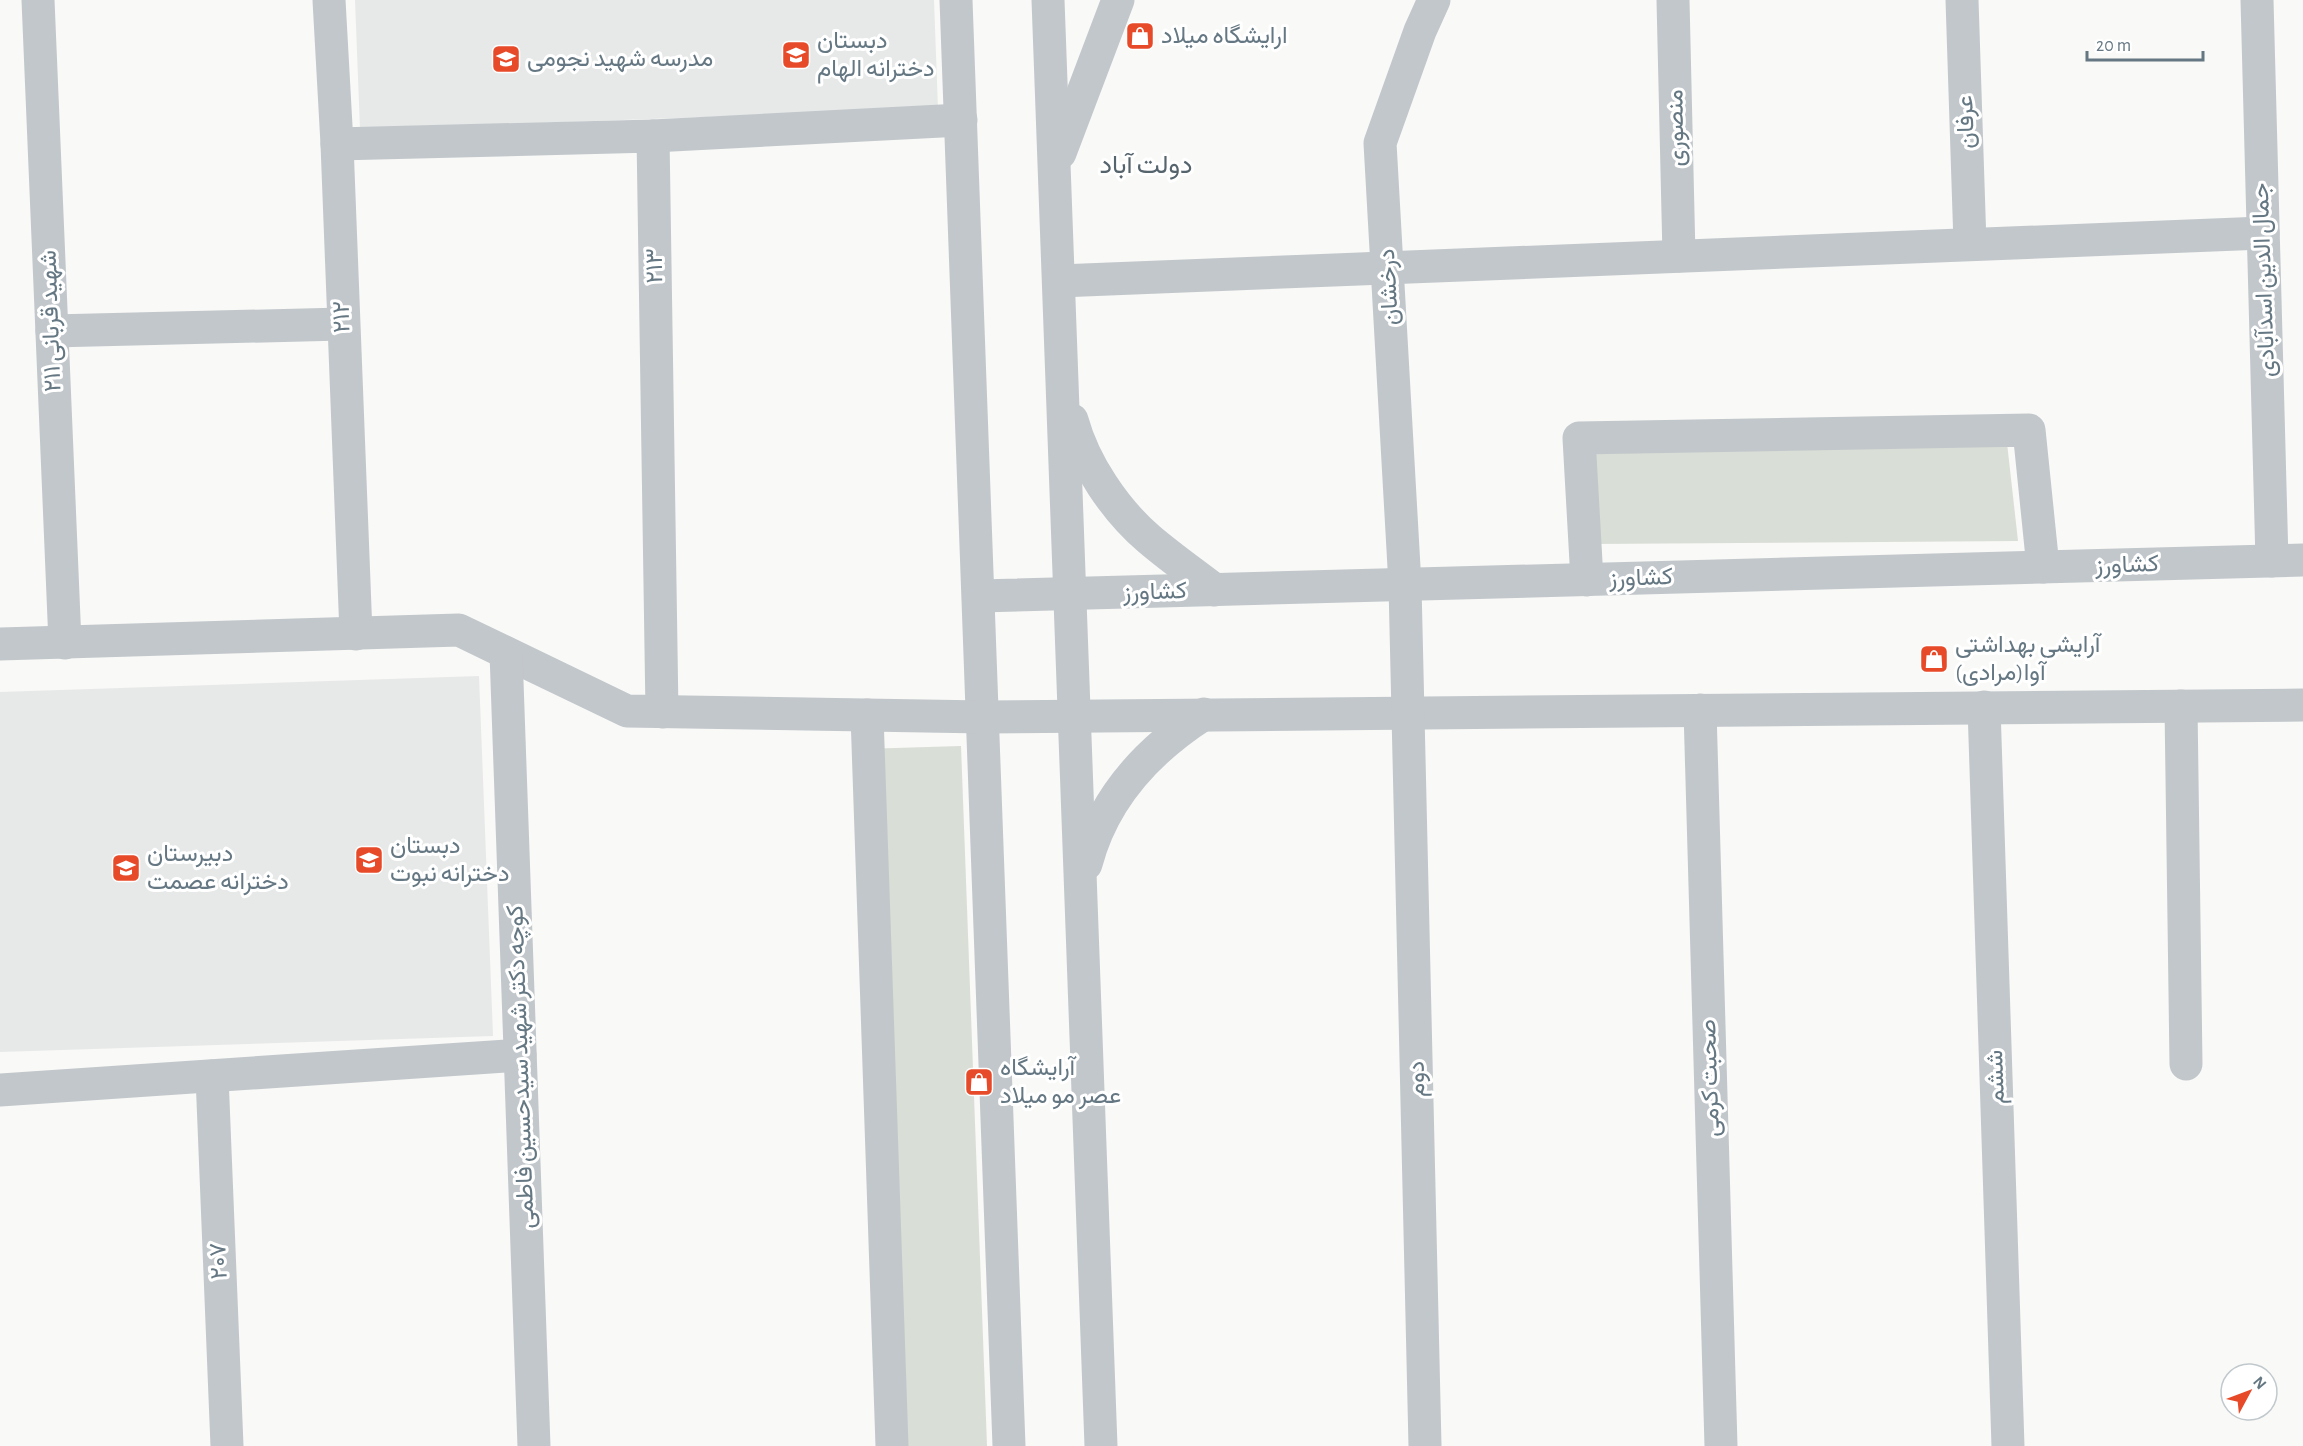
<svg xmlns="http://www.w3.org/2000/svg" width="2303" height="1446" font-family="'Alegreya Sans',Vazirmatn,sans-serif">
	<style>
		.built { fill: #e7e9e8 }
		.green { fill: #d9ded6 }
		.lines { fill: none; stroke-linecap: round; stroke-linejoin: round }
		.minor { stroke: #c2c7cb; stroke-width: 33 }
		.labels { text-anchor: middle; dominant-baseline: central; stroke-width: 6; stroke-linejoin: round; paint-order: stroke }
		.poi-label { font-size: 24px; fill: #647782; stroke: #fff; text-anchor: start }
		.street-label { font-size: 24px; fill: #647782; stroke: #fff }
		.neighbourhood-label { font-size: 26px; fill: #56646d; stroke: #fff }
	</style>
	<rect width="100%" height="100%" fill="#f9f9f7"/>
	<g class="built">
		<path d="M355,0H934L938,109L360,129Z"/>
		<path d="M479,676L493,1036L0,1052V692Z"/>
	</g>
	<g class="green">
		<path d="M2007,443L2018,541L1590,544L1592,453Z"/>
		<path d="M961,746L987,1446H888L862,749Z"/>
	</g>
	<g class="lines">
		<g class="minor">
			<path d="M38,0L65,643"/>
			<path d="M329,0L337,144L356,634"/>
			<path d="M956,0L1009,1446"/>
			<path d="M1048,0L1101,1446"/>
			<path d="M1673,0L1679,256"/>
			<path d="M1962,0L1970,244"/>
			<path d="M2257,0L2272,561"/>
			<path d="M653,136L961,120"/>
			<path d="M337,144L653,136L662,712"/>
			<path d="M1060,153L1118,0"/>
			<path d="M1059,281L2263,233"/>
			<path d="M52,331L343,324"/>
			<path d="M1072,420C1084,464 1115,510 1149,539C1170,557 1193,573 1215,590"/>
			<path d="M1587,580L1579,438L2029,430L2043,567"/>
			<path d="M979,596L2303,560"/>
			<path d="M0,644L459,630L627,711L984,717L2303,705"/>
			<path d="M506,653L534,1446"/>
			<path d="M2181,706L2186,1064"/>
			<path d="M1984,707L2008,1446"/>
			<path d="M1700,710L1721,1446"/>
			<path d="M867,715L892,1446"/>
			<path d="M1086,864C1103,798 1148,750 1204,714"/>
			<path d="M212,1076L227,1446"/>
			<path d="M0,1090L520,1055"/>
			<path d="M1425,1446L1405,585L1380,143L1420,31L1434,0"/>
		</g>
	</g>
	<defs>
		<g id="shop-square" transform="scale(1.5)"><rect x="-9" y="-9" width="18" height="18" rx="4" fill="#e64a29" stroke="#fff"/><path d="M-5-2.5h2.3a2.7 3.5 0 0 1 5.4 0H5L5.5 6h-11ZM-1.5-2.5h3a1.5 2.3 0 0 0-3 0Z" fill="#fff"/></g>
		<g id="school-square" transform="scale(1.5)"><rect x="-9" y="-9" width="18" height="18" rx="4" fill="#e64a29" stroke="#fff"/><path d="M0-5L7-2L0 1L-7-2ZM-4 1L0 2.5L4 1V4Q0 6-4 4Z" fill="#fff"/></g>
	</defs>
	<g fill-rule="evenodd">
		<use href="#shop-square" x="1140" y="36"/>
		<use href="#school-square" x="796" y="55"/>
		<use href="#school-square" x="506" y="59"/>
		<use href="#shop-square" x="1934" y="659"/>
		<use href="#school-square" x="369" y="860"/>
		<use href="#school-square" x="126" y="868"/>
		<use href="#shop-square" x="979" y="1082"/>
	</g>
	<g class="labels">
		<g class="poi-label">
			<text x="1161" y="36">ارایشگاه میلاد</text>
			<text x="817" y="41">دبستان<tspan x="817" dy="28">دخترانه الهام</tspan></text>
			<text x="527" y="59">مدرسه شهید نجومی</text>
			<text x="1955" y="645">آرایشی بهداشتی<tspan x="1955" dy="28">آوا(مرادی)</tspan></text>
			<text x="390" y="846">دبستان<tspan x="390" dy="28">دخترانه نبوت</tspan></text>
			<text x="147" y="854">دبیرستان<tspan x="147" dy="28">دخترانه عصمت</tspan></text>
			<text x="1000" y="1068">آرایشگاه<tspan x="1000" dy="28">عصر مو میلاد</tspan></text>
		</g>
		<g class="street-label">
			<text transform="translate(1966 122) rotate(-92)">عرفان</text>
			<text transform="translate(1676 128) rotate(-91)">منصوری</text>
			<text transform="translate(655 266) rotate(-91)">۲۱۳</text>
			<text transform="translate(2264 280) rotate(-92)">جمال الدین اسدآبادی</text>
			<text transform="translate(1389 287) rotate(-93)">درخشان</text>
			<text transform="translate(342 317) rotate(-92)">۲۱۲</text>
			<text transform="translate(51 321) rotate(-92)">۲۱۱ شهید قربانی</text>
			<text transform="translate(2127 565) rotate(-2)">کشاورز</text>
			<text transform="translate(1641 578) rotate(-2)">کشاورز</text>
			<text transform="translate(1155 592) rotate(-2)">کشاورز</text>
			<text transform="translate(521 1067) rotate(-92)">کوچه دکتر شهید سیدحسین فاطمی</text>
			<text transform="translate(1996 1077) rotate(-92)">ششم</text>
			<text transform="translate(1710 1078) rotate(-92)">صحبت کرمی</text>
			<text transform="translate(1417 1079) rotate(-91)">دوم</text>
			<text transform="translate(219 1261) rotate(-92)">۲۰۷</text>
		</g>
		<g class="neighbourhood-label">
			<text x="1146" y="165">دولت آباد</text>
		</g>
	</g>
	<g transform="translate(2249 1392) rotate(49)"><circle r="28" fill="#ffffff" stroke="#c1c9cd" stroke-width="1.5"/>
	<path d="M0-4.5L10 22L0 15L-10 22Z" fill="#e64a29"/>
	<text y="-9" font-size="16" font-weight="bold" text-anchor="middle" fill="#647782">N</text>
	</g>
	<path d="M2087 51v9h116v-9" fill="none" stroke="#647782" stroke-width="3"/>
	<text x="2096" y="51" font-size="18" fill="#647782" stroke="#ffffff" stroke-width="4.5" paint-order="stroke">20 m</text>
</svg>
